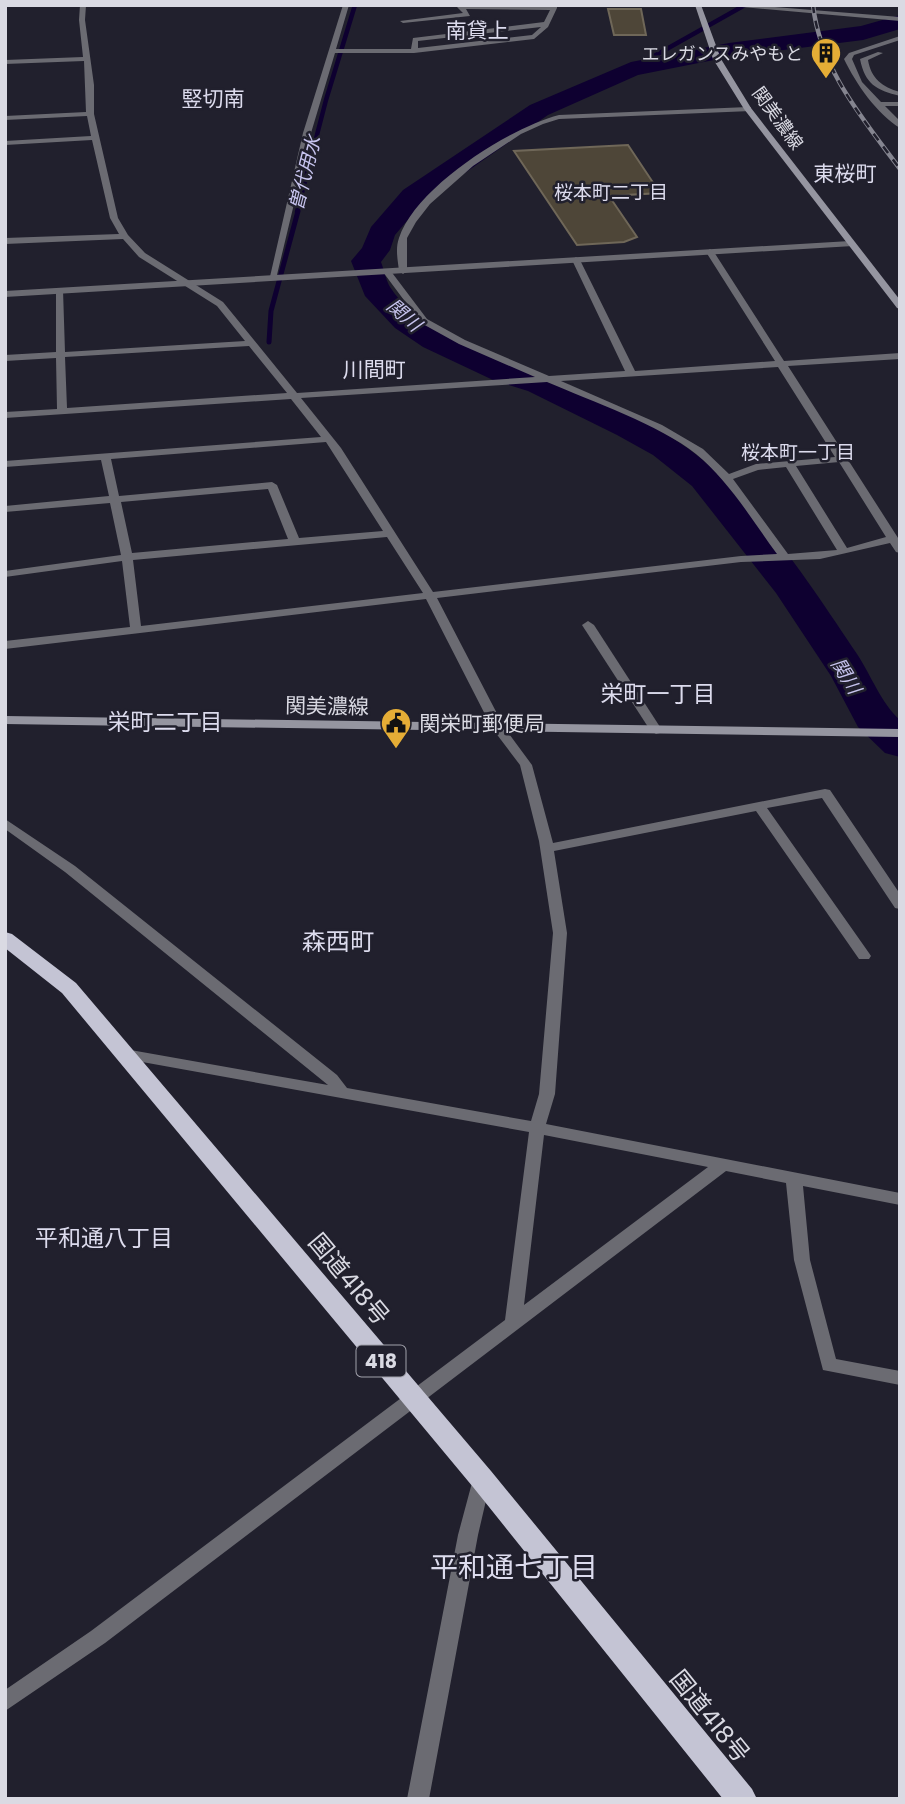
<svg xmlns="http://www.w3.org/2000/svg" width="905" height="1804" font-family="Poppins,'Noto Sans JP',sans-serif">
	<style>
		.lines { fill: none; stroke-linecap: round; stroke-linejoin: round }
		.stream-far1 { stroke: #0e0030; stroke-width: 4.5 }
		.stream { stroke: #0e0030; stroke-width: 5 }
		.river { fill: #0e0030; fill-rule: evenodd }
		.building { fill: #4e4638; stroke: #6f6758; stroke-width: 2 }
		.minor { fill: #6b6b72; fill-rule: evenodd }
		.tertiary { fill: #6b6b72; fill-rule: evenodd }
		.secondary { fill: #9595a0; fill-rule: evenodd }
		.trunk { fill: #c4c4d4; fill-rule: evenodd }
		.rail-casing { stroke: #858590; stroke-width: 4.5 }
		.rail { stroke: #21202d; stroke-width: 2.5; stroke-dasharray: 8; stroke-linecap: butt }
		.labels { text-anchor: middle; dominant-baseline: central; stroke-width: 5; stroke-linejoin: round; paint-order: stroke }
		.far-poi-label { font-size: 18px; fill: #dadae3; stroke: #21202d; text-anchor: end }
		.far-street-label { font-size: 18px; fill: #dadae3; stroke: #21202d }
		.far-water-label { font-size: 19px; font-style: italic; fill: #c7c4ee; stroke: #21202d }
		.far-neighbourhood-label { font-size: 19px; fill: #dcdbed; stroke: #21202d }
		.shield { fill: #21202d; stroke: #a2a2ac; stroke-width: 2 }
		.shield-label { font-size: 19px; font-weight: bold; fill: #dadae3 }
		.far-quarter-label { font-size: 21px; fill: #dcdbed; stroke: #21202d }
		.street-label { font-size: 21px; fill: #dadae3; stroke: #21202d }
		.poi-label { font-size: 21px; fill: #dadae3; stroke: #21202d; text-anchor: start }
		.neighbourhood-label { font-size: 23px; fill: #dcdbed; stroke: #21202d }
		.quarter-label { font-size: 24px; fill: #dcdbed; stroke: #21202d }
		.near-street-label { font-size: 24px; fill: #dadae3; stroke: #21202d }
		.near-neighbourhood-label { font-size: 28px; fill: #dcdbed; stroke: #21202d }
	</style>
	<rect width="100%" height="100%" fill="#21202d"/>
	<g class="lines">
		<g class="stream-far1">
			<path d="M631,69L745,5"/>
			<path d="M297,212L326,100L355,5"/>
		</g>
		<path class="stream" d="M269,342L271,311L298,211"/>
		<path class="river" d="M900,15V29L863,40L729,57L638,75L548,115L423,202L395,235L390,250L381,262C384,270 386,280 390,287C413,324 475,350 514,365C527,371 541,373 554,378C595,397 639,416 677,441C746,484 811,586 857,654C871,675 881,703 900,720V757L885,753L858,727L831,676L776,593L692,486L653,455L617,435L528,391L493,380L423,347L395,328L365,296L351,261L362,248L371,227L403,190L530,105L631,62L729,43L861,26Z"/>
	</g>
	<g class="building">
		<path d="M608,9H641L646,35H614Z"/>
		<path d="M628,145L660,193L609,196L637,237L624,242L577,245L514,151Z"/>
	</g>
	<g class="lines">
		<g class="minor">
			<path d="M80,5H86L85,20L94,85V114L118,218L128,235L145,253L223,302L297,393L535,377L459,344L421,323L383,272L387,269L390,270L427,319L465,340L549,376L625,371L572,260L576,257L580,260L635,371L775,361L706,252L710,249L714,252L784,361L900,353V359L788,366L900,541V553L896,552L890,543L820,559L741,562L437,598L504,727L532,765L553,843L825,789L830,790L900,894V909L895,908L822,798L767,808L869,953L871,956L869,959H859L756,811L554,851L567,933L555,1094L546,1124L900,1193V1205L803,1186L810,1260L836,1359L900,1371V1385L823,1370L794,1260L786,1183L726,1171L105,1643L5,1711V1690L91,1631L505,1320L529,1132L120,1058L117,1054L120,1050L125,1049L328,1085L65,872L5,829V819L75,866L337,1075L347,1088L531,1121L539,1094L553,933L539,841L520,765L492,728L426,599L5,649V641L130,627L122,561L5,577V571L121,555L110,503L5,512V506L109,496L101,460L5,467V461L321,437L291,399L5,418V412L57,409L56,358L5,361V355L56,352V288L63,290L65,352L245,341L217,306L139,257L123,239L5,244V238L119,234L110,218L92,140L5,145V141L91,136L87,116L5,120V116L86,112L84,61L5,64V60L83,57L79,20ZM249,346L287,393L67,408L65,357ZM778,367L835,457L756,464L729,474L703,449L662,425L561,381ZM547,382C591,401 660,425 696,454C729,481 752,520 777,554L741,556L433,592L341,448L301,398ZM326,442L383,531L299,538L277,485L272,482L119,496L111,459ZM839,462L886,537L847,548L796,466ZM786,467L837,550L788,554L733,479L758,470ZM268,489L288,539L132,553L121,502ZM387,537L423,593L141,626L133,560ZM544,1135L708,1167L524,1305Z"/>
			<path d="M343,5H349L336,49H411L413,38L544,22L550,10L466,9L470,16L403,23L400,21L463,13L457,7L459,5H557V8L548,27L534,39L414,53H335L311,133L276,279L269,281L303,133ZM541,27L532,35L418,48V41Z"/>
			<path d="M900,36V40L854,55L852,59L862,82L881,102H900V106H885L900,121V128C877,114 856,84 844,59L849,53Z"/>
			<path d="M878,52L883,53L868,60C871,78 882,87 900,92V96C876,90 865,84 860,59Z"/>
			<path d="M748,107H751V111L559,119L543,124L521,134L473,166L430,204L416,222L407,238V271L403,274L399,271C398,261 395,249 399,238C416,187 509,128 559,115Z"/>
			<path d="M588,621L594,625L662,730L660,733L656,734L650,730L582,625Z"/>
			<path d="M482,1471L489,1473L491,1479L478,1535L429,1799H407L458,1535L473,1479L475,1473Z"/>
		</g>
		<g class="tertiary">
			<path d="M720,5H751L900,17V21Z"/>
			<path d="M850,241L854,244L853,246L5,297V291Z"/>
		</g>
		<g class="secondary">
			<path d="M695,5H701L721,59L751,108L900,300V309L897,308L744,109L713,59Z"/>
			<path d="M5,716L900,729V737L5,724Z"/>
		</g>
		<path class="trunk" d="M5,932L12,934L76,983L491,1471L752,1789L757,1799H723L473,1487L62,993L5,948Z"/>
		<g class="rail-casing">
			<path id="rail" d="M813,5C820,69 863,119 900,169"/>
		</g>
		<use href="#rail" class="rail"/>
	</g>
	<defs>
		<g id="building-pin" transform="scale(1.575)"><path d="M0 17L-7.5 6A9.5 9.5 0 1 1 7.5 6Z" fill="#e5ad36" stroke="#21202d"/><path d="M-4-6H4V6H1V3H-1V6H-4ZM-2.5-4.3h1.7v1.8h-1.7ZM.8-4.3h1.7v1.8H.8ZM-2.5-1h1.7V.8h-1.7ZM.8-1h1.7V.8H.8Z" fill="#111"/></g>
		<g id="civic-pin" transform="scale(1.575)"><path d="M0 17L-7.5 6A9.5 9.5 0 1 1 7.5 6Z" fill="#e5ad36" stroke="#21202d"/><path d="M-.6-6.5H3V-4.5H.6V-3L4-1V1h2V6H-6V1h2V-1L-.6-3ZM-1.2 2.5V6h2.4V2.5Z" fill="#111"/></g>
	</defs>
	<g fill-rule="evenodd">
		<use href="#building-pin" x="826" y="53"/>
		<use href="#civic-pin" x="396" y="723"/>
	</g>
	<g class="labels">
		<g class="far-poi-label">
			<text x="803" y="53">エレガンスみやもと</text>
		</g>
		<g class="far-street-label">
			<text transform="translate(778 118) rotate(54)">関美濃線</text>
		</g>
		<g class="far-water-label">
			<text transform="translate(305 173) rotate(-76)">曽代用水</text>
			<text transform="translate(404 315) rotate(41)">関川</text>
			<text transform="translate(846 676) rotate(58)">関川</text>
		</g>
		<g class="far-neighbourhood-label">
			<text x="611" y="192">桜本町二丁目</text>
			<text x="798" y="452">桜本町一丁目</text>
		</g>
		<rect class="shield" x="356.5" y="1345.5" width="49" height="31" rx="5"/>
		<g class="shield-label">
			<text x="381" y="1361">418</text>
		</g>
		<g class="far-quarter-label">
			<text x="477" y="30">南貸上</text>
			<text x="213" y="98">竪切南</text>
			<text x="845" y="173">東桜町</text>
			<text x="374" y="369">川間町</text>
		</g>
		<g class="street-label">
			<text transform="translate(327 706) rotate(1)">関美濃線</text>
		</g>
		<g class="poi-label">
			<text x="419" y="723">関栄町郵便局</text>
		</g>
		<g class="neighbourhood-label">
			<text x="658" y="694">栄町一丁目</text>
			<text x="165" y="722">栄町二丁目</text>
			<text x="104" y="1238">平和通八丁目</text>
		</g>
		<g class="quarter-label">
			<text x="338" y="941">森西町</text>
		</g>
		<g class="near-street-label">
			<text transform="translate(349 1279) rotate(50)">国道418号</text>
			<text transform="translate(710 1716) rotate(51)">国道418号</text>
		</g>
		<g class="near-neighbourhood-label">
			<text x="514" y="1567">平和通七丁目</text>
		</g>
	</g>
	<rect width="905" height="1804" fill="none" stroke="#dadae3" stroke-width="14"/>
</svg>
